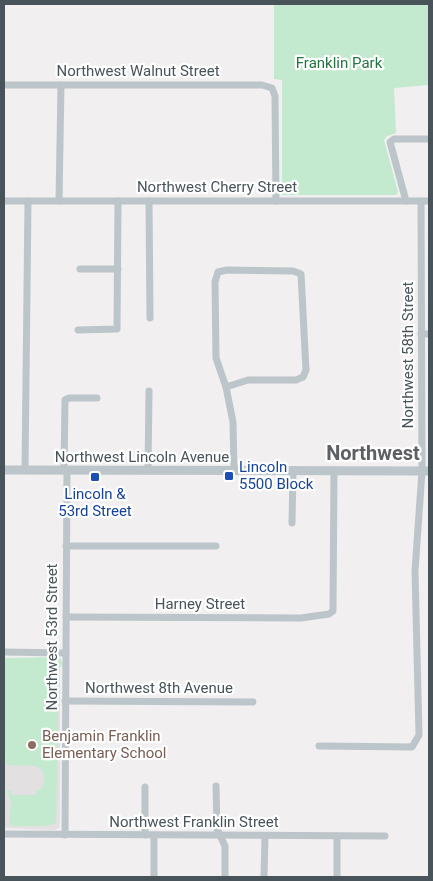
<svg xmlns="http://www.w3.org/2000/svg" width="433" height="881" font-family="Roboto,sans-serif">
	<style>
		.education { fill: #e2e0e1 }
		.green { fill: #c3eace }
		.lines { fill: none; stroke-linecap: round; stroke-linejoin: round }
		.minor { stroke: #bcc5ca; stroke-width: 7 }
		.tertiary { stroke: #bcc5ca; stroke-width: 9 }
		.transit-dot { fill: #1a4fb4; stroke: #fff; stroke-width: 2 }
		.education-dot { fill: #8d6e63; stroke: #fff; stroke-width: 2 }
		.labels { text-anchor: middle; dominant-baseline: central; stroke-width: 4.5; stroke-linejoin: round; paint-order: stroke }
		.park-label { font-size: 15px; fill: #227443; stroke: #fff }
		.street-label { font-size: 15px; fill: #49545a; stroke: #fff }
		.transit-label { font-size: 15px; fill: #164399; stroke: #fff; text-anchor: start }
		.education-label { font-size: 15px; fill: #785e54; stroke: #fff; text-anchor: start }
		.district-label { font-size: 20px; font-weight: bold; fill: #5c6063; stroke: #fff }
	</style>
	<rect width="100%" height="100%" fill="#f1efef"/>
	<path class="education" d="M4,658L60,662V823L59,828L54,830L4,828Z"/>
	<g class="green">
		<path d="M274,4H429V85L394,88L396,133L387,136L384,140L398,192L396,195H282V80L274,79Z"/>
		<path d="M57,657L61,659L62,664L59,670L56,823L45,826H12L9,823L11,803L7,791L11,790L12,795H36V790L41,789C45,784 45,776 42,770L36,766L7,765L4,753V658Z"/>
	</g>
	<g class="lines">
		<g class="minor">
			<path d="M4,85H262L272,88L275,96L276,201"/>
			<path d="M4,201H429"/>
			<path d="M59,201L61,85"/>
			<path d="M149,201L150,318"/>
			<path d="M406,201L390,142L394,139H429"/>
			<path d="M80,269H118"/>
			<path d="M227,270L293,271L301,274L306,370L303,377L296,380H248L226,387L216,358L215,282L218,272Z"/>
			<path d="M78,330L117,329L118,201"/>
			<path d="M421,334H429"/>
			<path d="M226,387L233,422L234,470"/>
			<path d="M25,470L28,201"/>
			<path d="M64,470L65,400L69,398H97"/>
			<path d="M148,470L149,391"/>
			<path d="M292,523L293,470"/>
			<path d="M66,546H216"/>
			<path d="M66,617L301,618L329,614L333,611L334,471"/>
			<path d="M4,652L66,653"/>
			<path d="M65,701L253,702"/>
			<path d="M319,746L412,747L419,735L415,571L422,471L421,201"/>
			<path d="M216,786L217,829L225,846V877"/>
			<path d="M145,787V835"/>
			<path d="M4,834L385,836"/>
			<path d="M65,835L67,470"/>
			<path d="M154,877V835"/>
			<path d="M264,877L265,836"/>
			<path d="M337,877V836"/>
		</g>
		<path class="tertiary" d="M4,470L429,471"/>
	</g>
	<g class="transit-dot">
		<rect x="224" y="471" width="10" height="10" rx="2.5"/>
		<rect x="90" y="472" width="10" height="10" rx="2.5"/>
	</g>
	<circle class="education-dot" cx="32" cy="745" r="5"/>
	<g class="labels">
		<g class="park-label">
			<text x="339" y="63">Franklin Park</text>
		</g>
		<g class="street-label">
			<text x="138" y="71">Northwest Walnut Street</text>
			<text x="217" y="187">Northwest Cherry Street</text>
			<text transform="translate(408 355) rotate(-90)">Northwest 58th Street</text>
			<text x="142" y="457">Northwest Lincoln Avenue</text>
			<text x="200" y="604">Harney Street</text>
			<text transform="translate(52 637) rotate(-90)">Northwest 53rd Street</text>
			<text x="159" y="688">Northwest 8th Avenue</text>
			<text x="194" y="822">Northwest Franklin Street</text>
		</g>
		<g class="transit-label">
			<text x="239" y="467">Lincoln<tspan x="239" dy="17">5500 Block</tspan></text>
			<text x="95" y="494" text-anchor="middle">Lincoln &amp;<tspan x="95" dy="17">53rd Street</tspan></text>
		</g>
		<g class="education-label">
			<text x="42" y="736">Benjamin Franklin<tspan x="42" dy="17">Elementary School</tspan></text>
		</g>
		<g class="district-label">
			<text x="373" y="453">Northwest</text>
		</g>
	</g>
	<rect width="433" height="881" fill="none" stroke="#49545a" stroke-width="10"/>
</svg>
